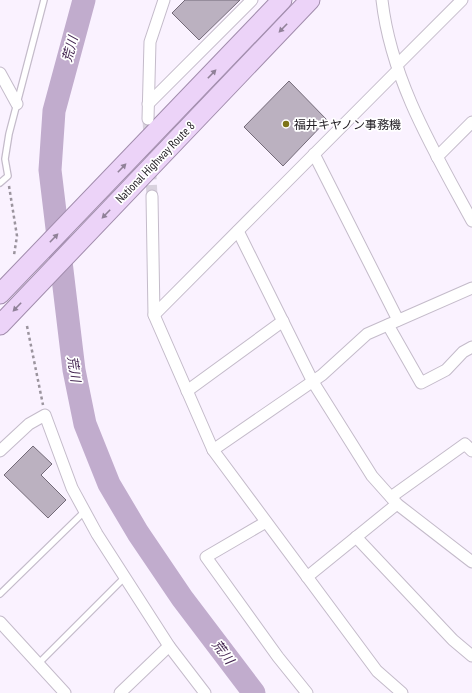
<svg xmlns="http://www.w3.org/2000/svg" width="472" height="693" font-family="'PT Sans Narrow','Noto Sans JP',sans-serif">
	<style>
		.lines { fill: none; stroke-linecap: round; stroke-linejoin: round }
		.river { stroke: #c1accd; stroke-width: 23 }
		.building { fill: #bbb1c0; stroke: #736a78 }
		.minor-tunnel { stroke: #d9d2de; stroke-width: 11; stroke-dasharray: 11 5.5; stroke-linecap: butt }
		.service-casing { stroke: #c4bbca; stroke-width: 8 }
		.minor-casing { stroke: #c4bbca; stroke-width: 13 }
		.trunk-casing { stroke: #a18cac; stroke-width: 21 }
		.path { stroke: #9b949e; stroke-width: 2.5; stroke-dasharray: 3 3; stroke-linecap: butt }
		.service { stroke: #fff; stroke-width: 5.5 }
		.minor { stroke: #fff; stroke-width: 11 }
		.trunk { stroke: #ecd3f8; stroke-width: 19 }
		.oneway { fill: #908198 }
		.poi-dot { fill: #7d7418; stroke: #fff; stroke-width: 1.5 }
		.labels { text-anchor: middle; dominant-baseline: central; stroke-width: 3.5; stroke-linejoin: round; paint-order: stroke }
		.poi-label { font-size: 12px; fill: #201c22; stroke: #fff; text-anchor: start }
		.street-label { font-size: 12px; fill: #201c22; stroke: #fff }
		.water-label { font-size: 13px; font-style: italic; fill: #432550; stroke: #fff }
	</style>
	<rect width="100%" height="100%" fill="#faf2ff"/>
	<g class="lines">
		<path class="river" d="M84,0L54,111L50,170L74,370L85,424L109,484L138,533L182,598L254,693"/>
	</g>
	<g class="building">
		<path d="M185,0H240L199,40L172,13Z"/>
		<path d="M289,81L327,120L283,166L244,127Z"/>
		<path d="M33,446L52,464L41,475L66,500L48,518L4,475Z"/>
	</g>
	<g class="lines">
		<path class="minor-tunnel" d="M148,119L152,196"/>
		<g class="service-casing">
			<g id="service">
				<path d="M0,183L8,176L5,159L9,134L44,0"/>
				<path d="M0,594L85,511"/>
				<path d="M38,664L125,577"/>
			</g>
		</g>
		<g class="minor-casing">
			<g id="minor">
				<path d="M382,0C391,80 434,151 472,221"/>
				<path d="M397,65L462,0"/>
				<path d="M0,73L17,104"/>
				<path d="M148,104L252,0"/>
				<path d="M148,119L150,42L164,0"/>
				<path d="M314,154L398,320"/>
				<path d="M437,157L472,122"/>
				<path d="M152,196L154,315L213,450L377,671L402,693"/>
				<path d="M238,231L313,382L372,476L397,504L472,562"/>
				<path d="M154,315L398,70"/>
				<path d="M388,325L421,383L446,370L463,352L472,347"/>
				<path d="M187,391L283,321"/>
				<path d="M213,450L322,375L367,334L472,288"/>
				<path d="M0,451L29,424L45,415L72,488L97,534L169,646L205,693"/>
				<path d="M391,497L465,444L472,451"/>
				<path d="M266,522L206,557L278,657L307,693"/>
				<path d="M356,537L453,640L472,656"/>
				<path d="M307,577L397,504"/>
				<path d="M0,622L65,693"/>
				<path d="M120,693L169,646"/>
			</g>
		</g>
		<g class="trunk-casing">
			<g id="trunk">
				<path d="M0,294L282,0"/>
				<path d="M0,325L310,0"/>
			</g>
		</g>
		<g class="path">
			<path d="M9,186L17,236L14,255"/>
			<path d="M27,326L43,405"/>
		</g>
		<use href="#service" class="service"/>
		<use href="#minor" class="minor"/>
		<use href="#trunk" class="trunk"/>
	</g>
	<defs><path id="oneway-solid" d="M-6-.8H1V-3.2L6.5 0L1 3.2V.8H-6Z"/></defs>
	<g class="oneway">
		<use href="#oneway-solid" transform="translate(283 28) rotate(134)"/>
		<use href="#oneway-solid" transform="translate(212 74) rotate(-46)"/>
		<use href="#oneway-solid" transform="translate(122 168) rotate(-46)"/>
		<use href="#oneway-solid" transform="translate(106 214) rotate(134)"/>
		<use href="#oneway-solid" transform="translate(54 238) rotate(-46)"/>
		<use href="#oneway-solid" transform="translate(17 307) rotate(134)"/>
	</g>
	<circle class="poi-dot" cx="286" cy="124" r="4"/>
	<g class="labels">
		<g class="poi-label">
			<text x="294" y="124">福井キヤノン事務機</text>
		</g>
		<g class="street-label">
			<text transform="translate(155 162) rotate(-46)">National Highway Route 8</text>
		</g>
		<g class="water-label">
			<text transform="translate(70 49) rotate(-75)">荒川</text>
			<text transform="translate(74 369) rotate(81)">荒川</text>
			<text transform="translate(223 652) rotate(53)">荒川</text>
		</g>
	</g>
</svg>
